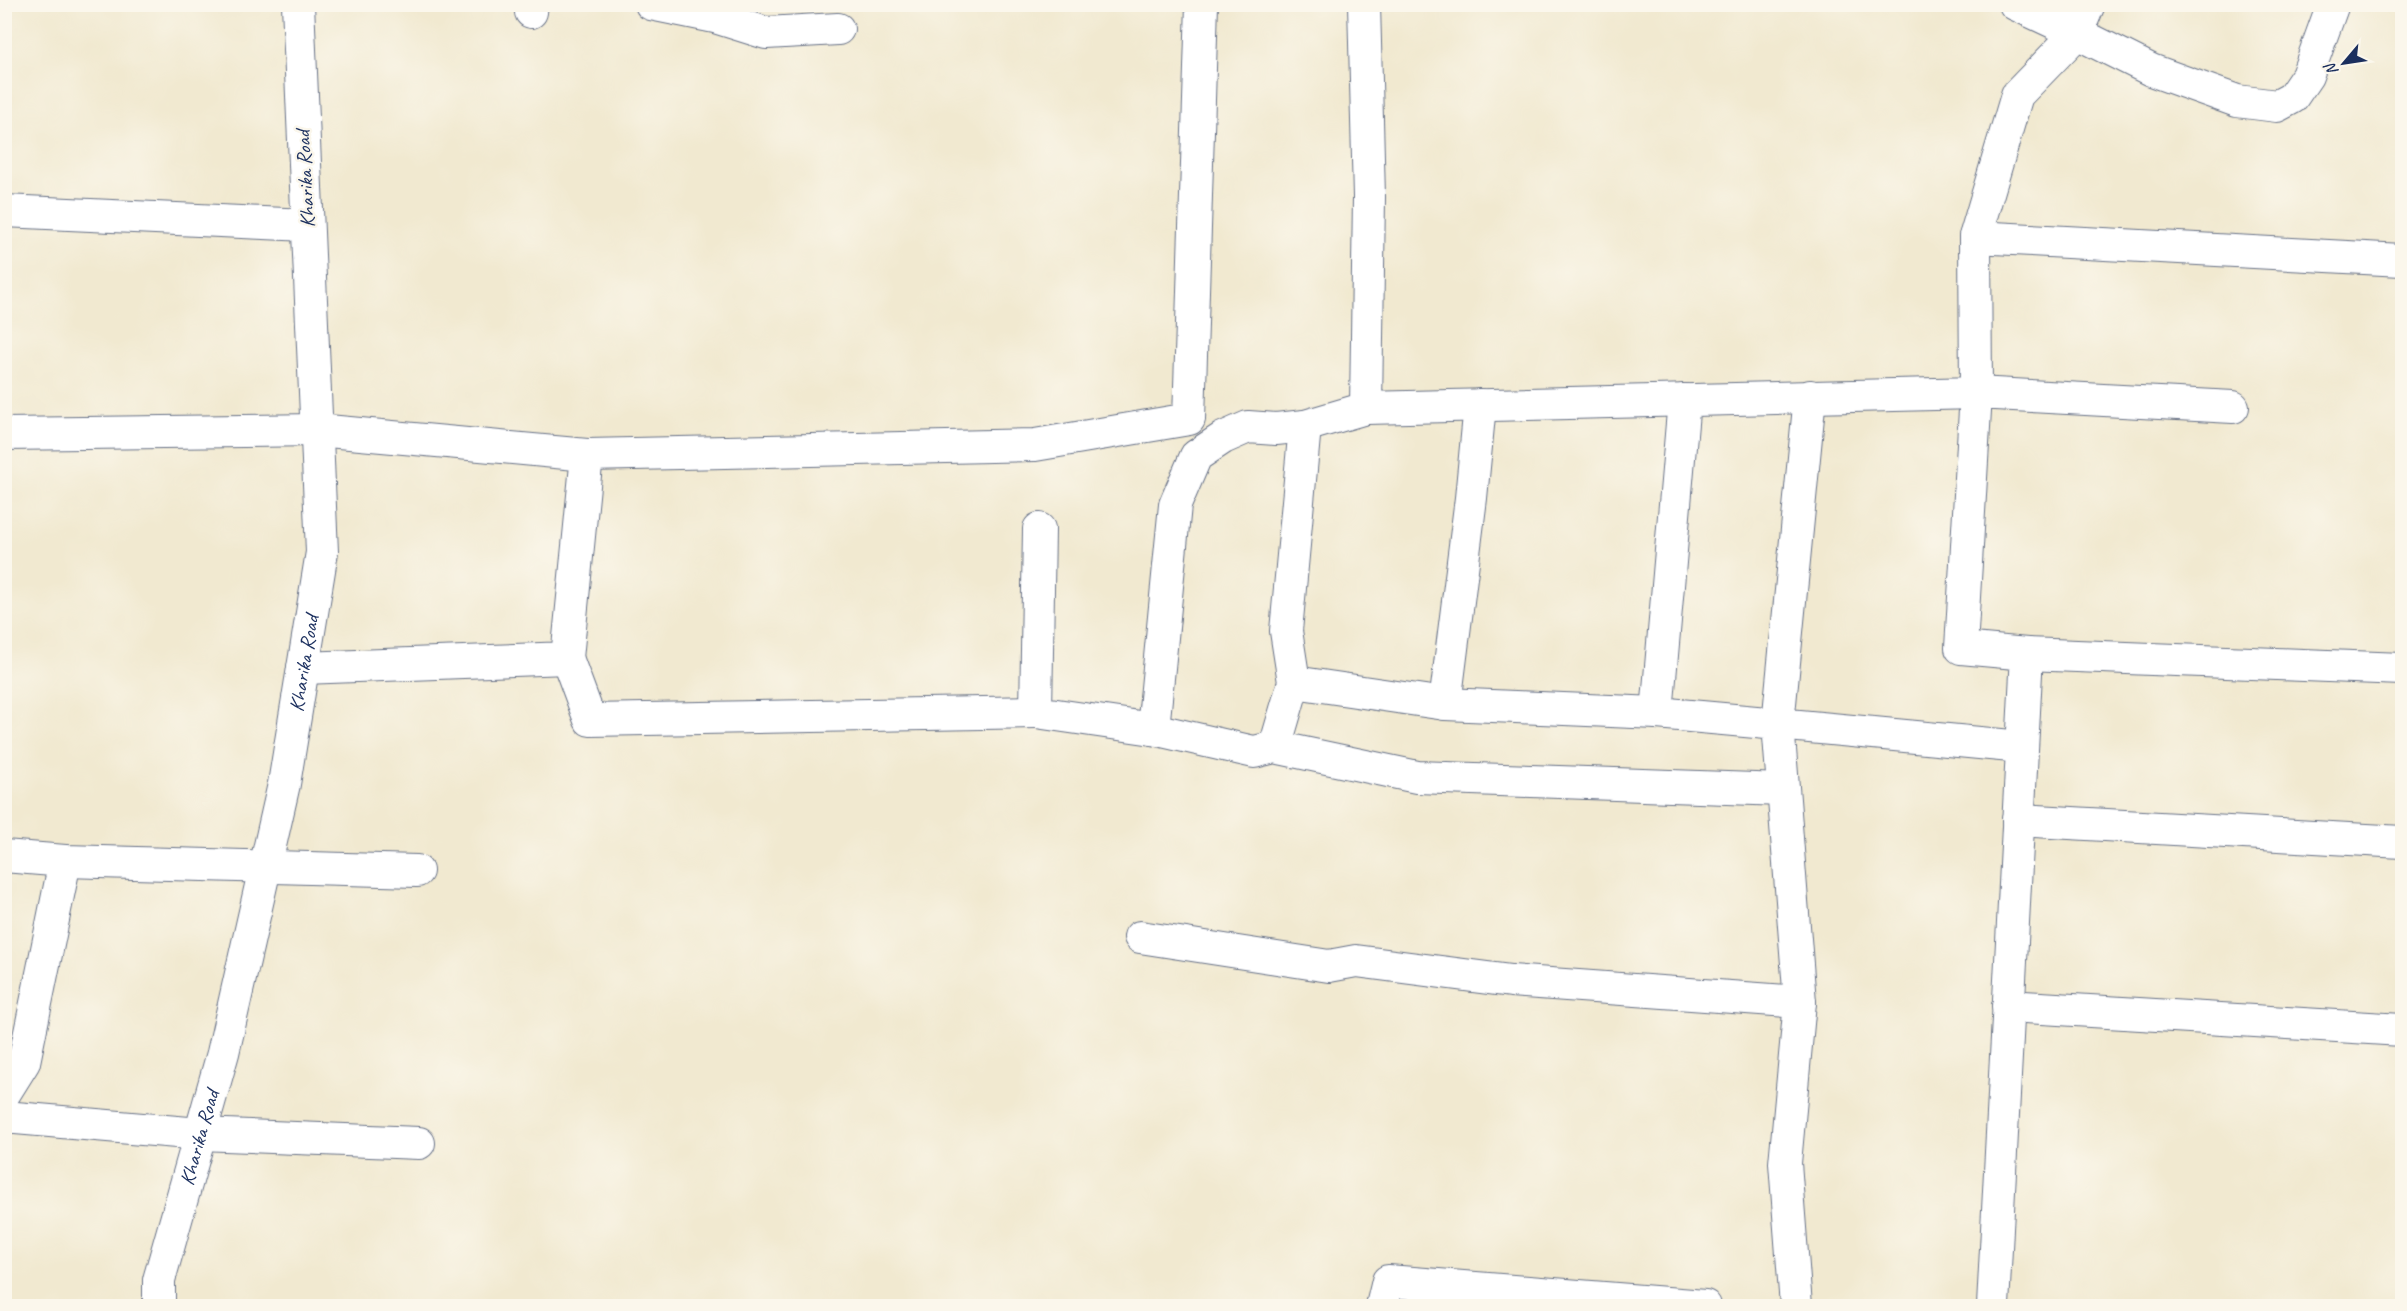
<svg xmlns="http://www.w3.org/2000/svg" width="2407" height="1311" font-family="Caveat,sans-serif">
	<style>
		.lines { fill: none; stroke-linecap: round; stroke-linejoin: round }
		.minor-casing { stroke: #667086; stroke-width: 34 }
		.minor { stroke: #fff; stroke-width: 32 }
		.labels { text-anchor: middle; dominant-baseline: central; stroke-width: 5; stroke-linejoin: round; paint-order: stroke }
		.street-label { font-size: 21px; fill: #1b2f5e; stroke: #fbf7ec }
	</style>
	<rect width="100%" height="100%" fill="#fbf7ec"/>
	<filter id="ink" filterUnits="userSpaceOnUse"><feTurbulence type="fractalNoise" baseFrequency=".0167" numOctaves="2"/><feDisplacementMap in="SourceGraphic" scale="12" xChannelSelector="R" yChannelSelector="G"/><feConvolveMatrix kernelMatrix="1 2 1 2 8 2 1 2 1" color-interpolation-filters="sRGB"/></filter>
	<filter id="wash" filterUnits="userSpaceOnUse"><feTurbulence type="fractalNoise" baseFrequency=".008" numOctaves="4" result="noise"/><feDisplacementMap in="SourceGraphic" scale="24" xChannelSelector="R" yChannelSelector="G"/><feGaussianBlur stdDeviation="1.35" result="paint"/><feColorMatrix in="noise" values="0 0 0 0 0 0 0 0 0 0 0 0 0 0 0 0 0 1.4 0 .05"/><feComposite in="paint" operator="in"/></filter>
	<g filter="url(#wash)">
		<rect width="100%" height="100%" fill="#f1e9d0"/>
	</g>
	<g filter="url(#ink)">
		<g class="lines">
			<g class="minor-casing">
				<g id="minor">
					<path d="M651,4L715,17L766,33L838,29"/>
					<path d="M1364,4L1369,197L1366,408L1976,393L1975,237L2017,95L2077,33L2015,4"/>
					<path d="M2089,4L2077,33L2151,70L2237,101L2277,106L2292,98L2307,76L2333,4"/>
					<path d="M531,12L532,4"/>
					<path d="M4,211L307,225"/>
					<path d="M1975,237L2402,260"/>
					<path d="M1810,396L1778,724L2022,747"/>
					<path d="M4,434L317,430L587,455L1035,445L1189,419L1202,4"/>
					<path d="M1039,529L1036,712L1153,729L1254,752L1275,747L1417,777L1783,790"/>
					<path d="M2027,654L2402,669"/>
					<path d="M567,658L590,720L1036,712"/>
					<path d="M303,668L567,658L587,455"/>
					<path d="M1294,682L1445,704L1657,713L1778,724L1800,1002L1785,1163L1796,1306"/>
					<path d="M1445,704L1471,498L1480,405"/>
					<path d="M1657,713L1684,400"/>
					<path d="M1153,729L1175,505L1196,456L1223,438L1248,427L1276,429L1305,426L1366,408"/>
					<path d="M1275,747L1294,682L1286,631L1305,426"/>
					<path d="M2018,820L2402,842"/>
					<path d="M4,856L65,861L417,871"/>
					<path d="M1140,937L1329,966L1356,961L1511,981L1800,1002"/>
					<path d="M2008,1006L2402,1030"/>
					<path d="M4,1094L24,1062L65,861"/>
					<path d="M4,1117L200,1134L419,1143"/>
					<path id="s1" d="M159,1306V1280L223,1053L284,784L322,552L298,4"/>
					<path d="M1382,1306L1388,1281L1705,1306"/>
					<path d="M1993,1306L2027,654L1961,648L1976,393L2233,407"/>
				</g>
			</g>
			<use href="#minor" class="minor"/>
		</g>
	</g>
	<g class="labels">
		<g class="street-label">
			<text transform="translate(305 179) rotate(-93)">Kharika Road</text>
			<text stroke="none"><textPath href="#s1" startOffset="660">Kharika Road</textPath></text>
			<text stroke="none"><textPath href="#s1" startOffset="174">Kharika Road</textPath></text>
		</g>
	</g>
	<rect width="2407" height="1311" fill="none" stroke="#fbf7ec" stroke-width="24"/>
	<g transform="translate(2344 63) rotate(241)" stroke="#fbf7ec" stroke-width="4.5" paint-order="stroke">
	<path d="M0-4.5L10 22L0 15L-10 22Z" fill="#1b2f5e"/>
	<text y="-9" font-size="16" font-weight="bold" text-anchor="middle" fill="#1b2f5e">N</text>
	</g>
</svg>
